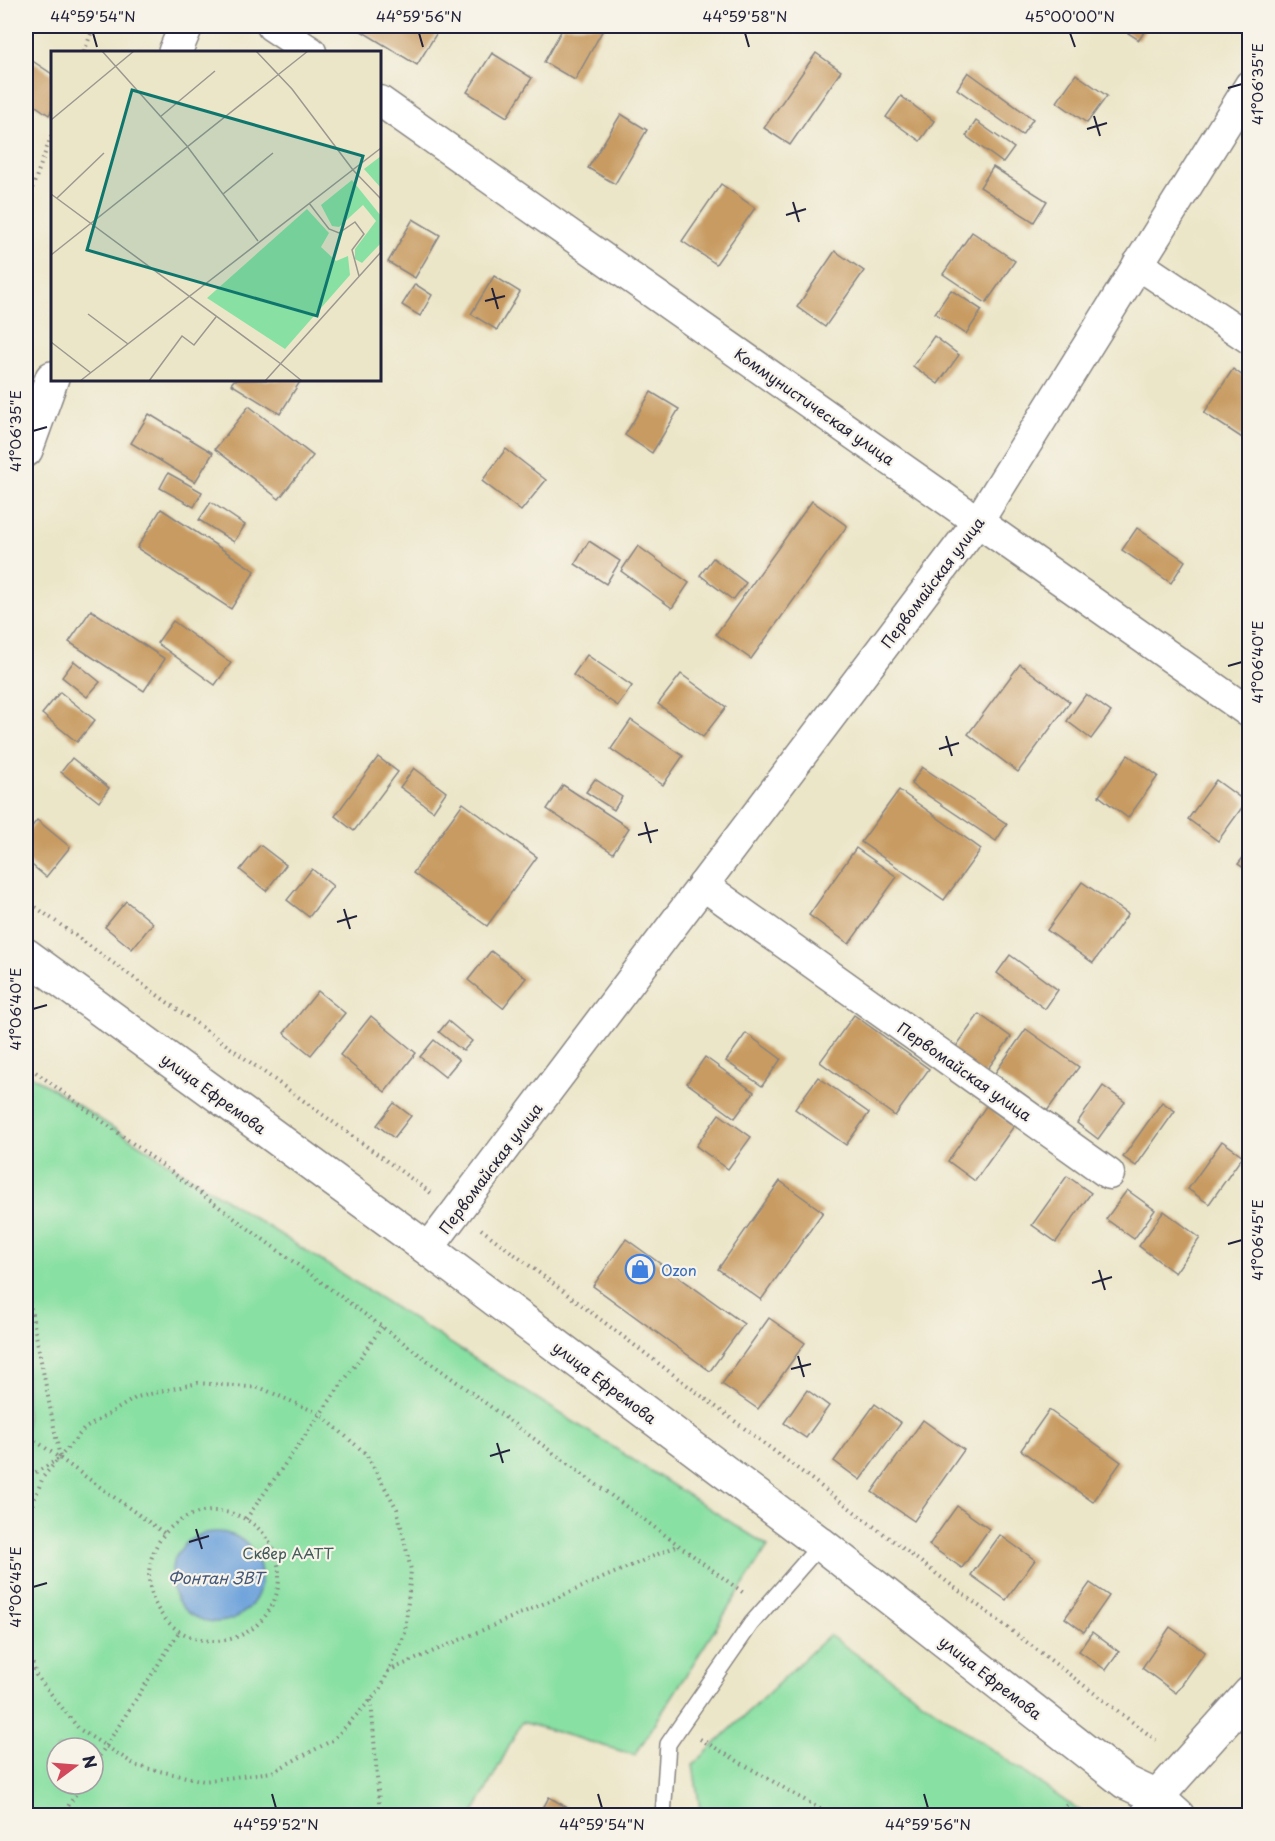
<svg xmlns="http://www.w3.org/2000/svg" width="1275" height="1841" font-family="'Playpen Sans',sans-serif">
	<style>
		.green { fill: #89e0a3; stroke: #56816f; stroke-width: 1.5; fill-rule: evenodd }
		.water { fill: #6ea3db; stroke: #48628b; stroke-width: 1.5 }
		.building { fill: #c89b62 }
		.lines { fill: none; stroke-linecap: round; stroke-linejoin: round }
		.service-casing { stroke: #878482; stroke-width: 18 }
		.minor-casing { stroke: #878482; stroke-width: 33 }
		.tertiary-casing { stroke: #878482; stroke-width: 36 }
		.secondary-casing { stroke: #878482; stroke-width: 36 }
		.primary-casing { stroke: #878482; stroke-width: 36 }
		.path { stroke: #878482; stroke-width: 4; stroke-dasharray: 1.5 4.5; stroke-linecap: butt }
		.service { stroke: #fff; stroke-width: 15 }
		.minor { stroke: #fff; stroke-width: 30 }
		.tertiary { stroke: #fff; stroke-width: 33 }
		.secondary { stroke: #fff; stroke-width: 33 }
		.primary { stroke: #fff; stroke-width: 33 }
		.ticks { fill: none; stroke: #22223b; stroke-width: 2 }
		.labels { text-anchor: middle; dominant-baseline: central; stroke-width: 4.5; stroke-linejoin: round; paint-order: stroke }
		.street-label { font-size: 15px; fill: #22223b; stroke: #f7f3e8 }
		.shop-label { font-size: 15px; fill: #366cbe; stroke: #f7f3e8; text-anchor: start }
		.park-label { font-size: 15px; fill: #415b5a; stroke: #f7f3e8 }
		.water-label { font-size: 16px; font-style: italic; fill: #40567b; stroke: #f7f3e8 }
		.inset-road { fill: none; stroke: #9b9890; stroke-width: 1.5 }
		.view { fill: #0f766e; fill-opacity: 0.15; stroke: #0f766e; stroke-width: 3 }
		.inset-edge { fill: none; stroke: #22223b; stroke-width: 3 }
		.neatline { fill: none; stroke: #22223b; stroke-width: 2 }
		.ticks-label { font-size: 15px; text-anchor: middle; fill: #22223b }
	</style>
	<rect width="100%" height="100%" fill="#f7f3e8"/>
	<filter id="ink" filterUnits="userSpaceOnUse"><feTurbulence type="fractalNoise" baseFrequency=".0167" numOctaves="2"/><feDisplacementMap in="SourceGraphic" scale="12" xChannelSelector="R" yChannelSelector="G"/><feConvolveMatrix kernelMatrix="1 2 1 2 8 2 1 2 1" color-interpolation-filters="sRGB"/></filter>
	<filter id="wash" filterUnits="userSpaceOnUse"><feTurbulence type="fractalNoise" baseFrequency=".008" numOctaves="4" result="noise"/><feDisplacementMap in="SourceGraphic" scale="24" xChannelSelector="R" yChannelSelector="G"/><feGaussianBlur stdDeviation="1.35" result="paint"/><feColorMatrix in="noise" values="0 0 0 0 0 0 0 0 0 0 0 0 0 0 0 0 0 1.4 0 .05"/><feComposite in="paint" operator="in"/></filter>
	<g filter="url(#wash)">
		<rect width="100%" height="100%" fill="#ece6c9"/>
		<g class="green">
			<path d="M26,1072L768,1546L635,1755L522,1722L473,1815H26ZM57,1748H93V1784H57Z"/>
			<path d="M829,1635L1068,1803L1082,1812L1079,1816L701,1815L693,1765Z"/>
		</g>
		<circle class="water" cx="216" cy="1577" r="45"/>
		<g id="blocks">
			<g class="building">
				<path d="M353,26H441L417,65Z"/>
				<path d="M564,26H605L575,80L544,62Z"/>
				<path d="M1117,26H1148L1139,40Z"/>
				<path d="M492,53L532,78L507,117L467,92Z"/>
				<path d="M816,53L841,71L790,145L764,128Z"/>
				<path d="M31,60L52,74V110L49,115L26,99V67Z"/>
				<path d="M968,72L1033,119L1022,135L957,89Z"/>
				<path d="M1076,74L1107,96L1087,123L1057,102Z"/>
				<path d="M901,96L934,121L920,141L886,117Z"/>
				<path d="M621,114L647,130L615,184L588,168Z"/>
				<path d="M976,121L1014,148L1003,163L966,136Z"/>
				<path d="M993,167L1047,201L1034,222L980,187Z"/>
				<path d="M721,184L755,208L716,264L682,241Z"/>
				<path d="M413,219L440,235L415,278L388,262Z"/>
				<path d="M972,232L1015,261L986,303L943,274Z"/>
				<path d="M835,251L864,271L825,327L797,307Z"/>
				<path d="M494,276L520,292L497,330L471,314Z"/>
				<path d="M415,284L432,295L420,316L402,305Z"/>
				<path d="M951,290L982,310L966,334L935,313Z"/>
				<path d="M934,336L959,355L938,384L913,366Z"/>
				<path d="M1233,369L1250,381V443L1204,413Z"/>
				<path d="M234,380H301L280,414L231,384Z"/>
				<path d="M651,392L679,409L652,453L625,435Z"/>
				<path d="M249,406L313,456L279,499L215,449Z"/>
				<path d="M149,414L213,453L195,482L131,443Z"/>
				<path d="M506,449L546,480L521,511L482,481Z"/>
				<path d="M168,473L202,492L194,507L160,488Z"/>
				<path d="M812,501L847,526L751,659L716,634Z"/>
				<path d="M211,502L245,525L234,542L199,520Z"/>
				<path d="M161,509L255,571L231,609L137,548Z"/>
				<path d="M1137,528L1185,561L1171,583L1122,550Z"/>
				<path d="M589,541L620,561L606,584L575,564Z"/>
				<path d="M638,546L689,583L672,608L621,571Z"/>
				<path d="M713,558L746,583L733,600L700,575Z"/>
				<path d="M91,610L165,659L144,691L69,642Z"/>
				<path d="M173,621L231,663L215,685L157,643Z"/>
				<path d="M587,655L632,686L618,706L573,675Z"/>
				<path d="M74,661L100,682L87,697L62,677Z"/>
				<path d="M1020,664L1070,702L1018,772L968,734Z"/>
				<path d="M681,674L726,707L703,737L658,704Z"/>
				<path d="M60,692L95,720L77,742L42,714Z"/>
				<path d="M1086,694L1111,712L1091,739L1067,721Z"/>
				<path d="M631,720L683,756L663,785L611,749Z"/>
				<path d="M1128,755L1158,776L1128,818L1099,796Z"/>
				<path d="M378,757L398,772L354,831L335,816Z"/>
				<path d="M72,758L109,788L99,802L61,772Z"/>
				<path d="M922,767L1007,824L996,841L911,784Z"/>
				<path d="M414,768L446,792L433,811L400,787Z"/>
				<path d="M595,779L622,797L614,810L586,792Z"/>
				<path d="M1216,780L1246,802L1218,841L1188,819Z"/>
				<path d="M563,785L629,828L613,853L547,809Z"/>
				<path d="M899,790L981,849L944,900L861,842Z"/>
				<path d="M463,803L537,857L487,926L413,873Z"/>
				<path d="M37,820L70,847L46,877L26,860V834Z"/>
				<path d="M260,845L286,865L266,891L240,870Z"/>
				<path d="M856,848L897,877L849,944L809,915Z"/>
				<path d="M1250,849V872L1238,864Z"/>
				<path d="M312,869L333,886L309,917L287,900Z"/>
				<path d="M1082,882L1128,914L1093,963L1047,930Z"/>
				<path d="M126,901L153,923L132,949L105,927Z"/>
				<path d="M491,951L526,978L503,1008L468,980Z"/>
				<path d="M1010,955L1058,990L1045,1009L997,973Z"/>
				<path d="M318,991L345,1013L311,1055L284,1033Z"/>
				<path d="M979,1014L1011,1037L981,1078L950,1055Z"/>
				<path d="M854,1015L929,1069L895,1116L820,1062Z"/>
				<path d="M371,1016L416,1053L385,1092L340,1055Z"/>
				<path d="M448,1021L472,1041L463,1051L439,1032Z"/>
				<path d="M1026,1029L1079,1067L1047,1111L995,1073Z"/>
				<path d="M746,1033L781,1059L762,1086L726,1061Z"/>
				<path d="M434,1040L459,1060L445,1077L420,1057Z"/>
				<path d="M705,1057L754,1092L735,1118L687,1083Z"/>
				<path d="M818,1077L869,1113L846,1145L795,1109Z"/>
				<path d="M1103,1086L1125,1102L1098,1139L1077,1123Z"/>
				<path d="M1162,1102L1175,1111L1136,1166L1123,1157Z"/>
				<path d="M394,1103L411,1116L394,1138L377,1125Z"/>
				<path d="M986,1106L1014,1126L975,1181L948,1161Z"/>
				<path d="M719,1114L751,1137L728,1169L696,1146Z"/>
				<path d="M1222,1141L1243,1156L1209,1204L1188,1189Z"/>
				<path d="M1067,1176L1091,1193L1056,1242L1032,1225Z"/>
				<path d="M780,1181L823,1212L761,1300L718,1269Z"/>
				<path d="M1127,1190L1155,1210L1134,1239L1106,1219Z"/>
				<path d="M1164,1211L1200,1238L1175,1273L1139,1246Z"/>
				<path d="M626,1239L744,1324L710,1371L593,1286Z"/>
				<path d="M769,1318L805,1343L758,1409L722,1384Z"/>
				<path d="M807,1390L829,1406L806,1438L784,1423Z"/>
				<path d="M875,1404L901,1423L860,1480L834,1461Z"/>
				<path d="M1049,1410L1121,1462L1093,1502L1021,1450Z"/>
				<path d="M923,1420L964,1450L914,1521L872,1492Z"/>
				<path d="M957,1506L989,1529L962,1568L929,1545Z"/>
				<path d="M1000,1535L1035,1560L1006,1600L971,1575Z"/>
				<path d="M1090,1583L1109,1596L1084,1632L1065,1618Z"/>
				<path d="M1170,1627L1205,1652L1176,1693L1142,1668Z"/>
				<path d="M1092,1632L1119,1652L1106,1670L1079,1651Z"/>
				<path d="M549,1797L581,1816H539Z"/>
			</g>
		</g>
	</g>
	<g filter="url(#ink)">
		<use href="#blocks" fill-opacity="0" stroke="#878482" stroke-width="1.5"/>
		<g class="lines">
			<g class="service-casing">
				<path id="service" d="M663,1816L668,1744L751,1624L821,1544"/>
			</g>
			<g class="minor-casing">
				<g id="minor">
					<path d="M272,26L311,52"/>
					<path d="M380,101L1250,713"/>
					<path d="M1138,264L1250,339"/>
					<path d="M703,885L1109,1174"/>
					<path d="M428,1249L979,520L1250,85"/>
				</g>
			</g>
			<g class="tertiary-casing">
				<path id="tertiary" d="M1157,1797L1250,1693"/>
			</g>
			<g class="secondary-casing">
				<path id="secondary" d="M1147,1816L1157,1797"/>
			</g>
			<g class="primary-casing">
				<g id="primary">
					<path d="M175,52L186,26"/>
					<path d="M26,450L52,378"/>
					<path d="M26,955L428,1249L821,1544L1125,1782L1157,1797L1178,1816"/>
				</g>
			</g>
			<g class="path">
				<path d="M84,52L94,26"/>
				<path d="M26,205L52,134"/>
				<path d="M26,900L431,1193"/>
				<path d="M26,1065L745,1594"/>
				<path d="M481,1229L1156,1740"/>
				<path d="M26,1284L60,1458L26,1478"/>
				<path d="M26,1434L164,1533"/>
				<circle cx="214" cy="1576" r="65"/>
				<path d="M246,1519L382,1327"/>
				<path d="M26,1521L43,1477L84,1429L137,1397L198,1383L261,1388L320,1414L366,1454L397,1509L411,1570L405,1633L380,1690L333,1740L272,1772L204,1781L137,1766L79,1729L36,1675L26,1641"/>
				<path d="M388,1671L679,1545"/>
				<path d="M371,1700L380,1816"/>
				<path d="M700,1739L832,1816"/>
				<path d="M93,1766L179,1632"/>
				<path d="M1246,1807L1250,1809"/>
				<path d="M62,1816L82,1784"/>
				<path d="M1059,1816L1068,1803"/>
			</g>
			<use href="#service" class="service"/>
			<use href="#minor" class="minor"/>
			<use href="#tertiary" class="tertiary"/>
			<use href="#secondary" class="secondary"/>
			<use href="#primary" class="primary"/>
		</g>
	</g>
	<path class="ticks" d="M93,33L97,47M419,33L423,47M745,33L749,47M1070,33L1075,47M1228,88L1242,84M1094,116L1100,136M1087,129L1107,123M793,202L799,222M786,215L806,209M492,288L498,309M485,301L505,296M33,431L47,427M1228,666L1242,662M946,736L952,756M939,749L959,743M645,822L651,843M638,835L658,830M344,909L350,929M337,922L357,916M33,1009L47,1005M1228,1244L1242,1240M1099,1270L1105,1290M1092,1283L1112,1277M798,1356L804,1377M791,1369L811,1364M497,1443L503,1463M490,1456L510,1450M196,1529L202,1549M189,1542L209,1536M33,1587L47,1583M272,1794L276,1808M598,1794L602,1808M924,1794L928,1808"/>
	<defs>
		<g id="shop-ring" transform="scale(1.5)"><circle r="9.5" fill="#f7f3e8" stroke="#3f7fe0" stroke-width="1.5"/><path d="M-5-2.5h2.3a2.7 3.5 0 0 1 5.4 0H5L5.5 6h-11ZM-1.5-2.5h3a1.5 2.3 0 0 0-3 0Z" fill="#3f7fe0"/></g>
	</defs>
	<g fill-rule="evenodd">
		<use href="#shop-ring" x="640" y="1269"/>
	</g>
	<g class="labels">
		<g class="street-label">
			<text transform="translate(815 406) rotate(35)">Коммунистическая улица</text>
			<text transform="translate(932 582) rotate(-53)">Первомайская улица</text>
			<text transform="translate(965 1071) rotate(35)">Первомайская улица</text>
			<text transform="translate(214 1093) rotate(36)">улица Ефремова</text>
			<text transform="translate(490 1168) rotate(-53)">Первомайская улица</text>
			<text transform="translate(605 1382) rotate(37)">улица Ефремова</text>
			<text transform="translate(991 1677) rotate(38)">улица Ефремова</text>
		</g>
		<g class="shop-label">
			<text x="661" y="1269">Ozon</text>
		</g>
		<g class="park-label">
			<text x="288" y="1552">Сквер ААТТ</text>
		</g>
		<g class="water-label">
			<text x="216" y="1577">Фонтан ЗВТ</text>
		</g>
	</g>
	<g transform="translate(51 51)">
		<rect width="330" height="330" fill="#ece6c9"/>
		<path d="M330,105V137L313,118ZM301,129L330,165V192L311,212L304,208V198L325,170L312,154L288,176L281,175L270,154ZM256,158L278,182L270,196L285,210L297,205L299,224L234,298L156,247Z" fill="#89e0a3"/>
		<path class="inset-road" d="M51,0L136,95L207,190M205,0L241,38L302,119M109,66L164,20M0,69L83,0M302,119L330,148M0,143L230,313M172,143L222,102M6,147L53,102M258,152L278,178L288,182L304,171L313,183L301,199L308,225M0,204L257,0M37,263L77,293M0,291L40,322M230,313L251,330M29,330L330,97M98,330L131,285L143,294L165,266M214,330L330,201"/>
		<path class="view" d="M81,39L312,105L266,265L36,199Z"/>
		<rect width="330" height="330" class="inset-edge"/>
	</g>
	<rect width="1275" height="1841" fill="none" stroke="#f7f3e8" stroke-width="66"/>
	<g transform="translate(75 1766) rotate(74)"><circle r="28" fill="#f7f3e8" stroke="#a29fa3" stroke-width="1.5"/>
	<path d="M0-4.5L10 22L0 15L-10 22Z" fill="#d1495b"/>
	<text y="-9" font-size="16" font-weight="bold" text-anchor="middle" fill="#22223b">N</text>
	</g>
	<rect x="33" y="33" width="1209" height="1775" class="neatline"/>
	<g class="ticks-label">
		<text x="93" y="22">44°59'54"N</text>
		<text x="419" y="22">44°59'56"N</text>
		<text x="745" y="22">44°59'58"N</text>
		<text x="1070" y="22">45°00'00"N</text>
		<text transform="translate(1258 84) rotate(-90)" y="5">41°06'35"E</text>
		<text transform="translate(16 431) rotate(-90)" y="5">41°06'35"E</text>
		<text transform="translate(1258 662) rotate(-90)" y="5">41°06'40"E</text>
		<text transform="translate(16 1009) rotate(-90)" y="5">41°06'40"E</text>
		<text transform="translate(1258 1240) rotate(-90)" y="5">41°06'45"E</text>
		<text transform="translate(16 1587) rotate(-90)" y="5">41°06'45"E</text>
		<text x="276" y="1830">44°59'52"N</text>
		<text x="602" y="1830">44°59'54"N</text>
		<text x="928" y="1830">44°59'56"N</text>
	</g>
</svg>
